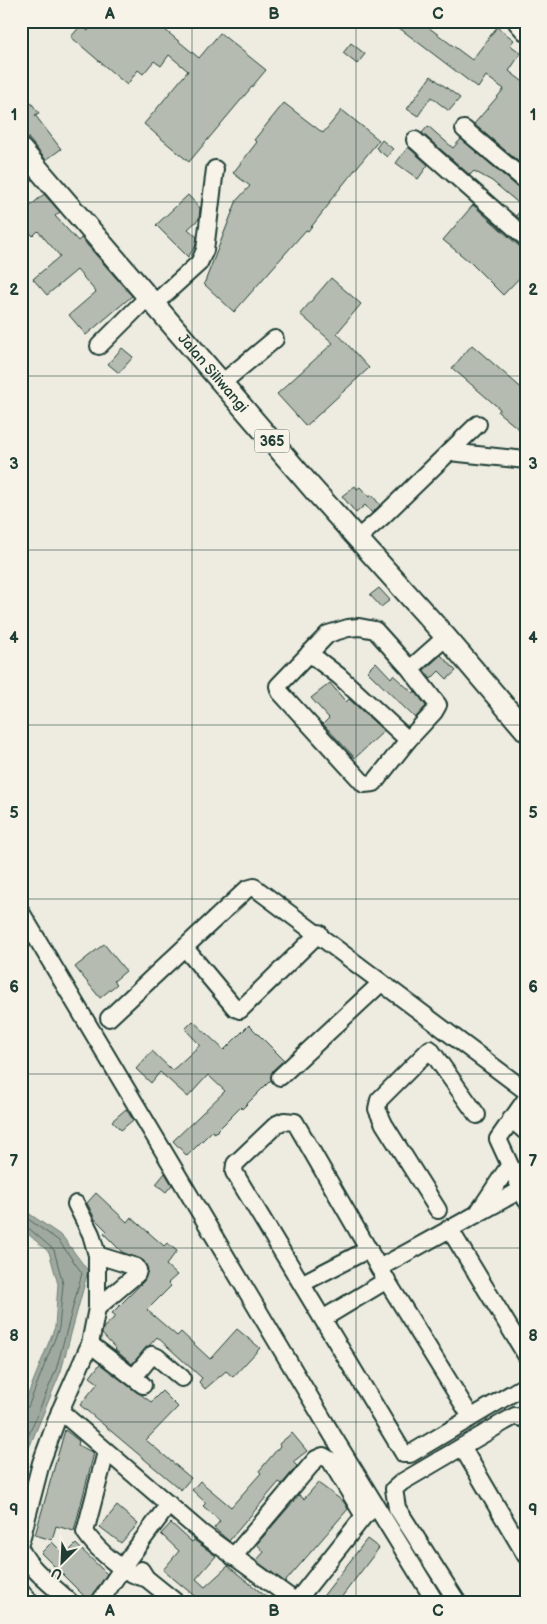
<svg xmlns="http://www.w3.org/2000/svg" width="547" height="1624" font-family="'Balsamiq Sans',sans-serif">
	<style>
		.water { fill: #9fa99f; stroke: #6c7e74 }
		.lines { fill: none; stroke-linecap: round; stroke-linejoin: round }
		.shore { stroke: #52685f; stroke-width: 1 }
		.building { fill: #b5bbb0; stroke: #1f3d34 }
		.minor-casing { stroke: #1f3d34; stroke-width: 20 }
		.major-casing { stroke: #1f3d34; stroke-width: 24 }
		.minor { stroke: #f7f3e8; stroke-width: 16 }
		.major { stroke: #f7f3e8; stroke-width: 20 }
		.grid { fill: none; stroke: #1f3d34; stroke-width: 1; stroke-opacity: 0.55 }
		.labels { text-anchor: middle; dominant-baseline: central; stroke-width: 4; stroke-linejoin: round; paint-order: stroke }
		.shield { fill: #f7f3e8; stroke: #60746a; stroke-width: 1 }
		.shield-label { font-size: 14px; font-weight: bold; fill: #1f3d34 }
		.street-label { font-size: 15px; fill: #1f3d34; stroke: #f7f3e8 }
		.neatline { fill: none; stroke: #1f3d34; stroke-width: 2 }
		.grid-label { font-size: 16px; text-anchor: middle; font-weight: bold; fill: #1f3d34 }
	</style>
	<rect width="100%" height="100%" fill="#eeece1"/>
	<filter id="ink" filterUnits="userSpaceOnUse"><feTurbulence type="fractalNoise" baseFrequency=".02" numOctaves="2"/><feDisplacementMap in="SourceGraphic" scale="10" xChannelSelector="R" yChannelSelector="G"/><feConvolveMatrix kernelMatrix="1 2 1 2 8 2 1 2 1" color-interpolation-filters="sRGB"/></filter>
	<g filter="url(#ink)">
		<path class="water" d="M21,1208L63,1237L88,1271L61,1371L21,1467V1412L55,1327L58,1284L49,1252L21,1228Z"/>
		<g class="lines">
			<g class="shore">
				<path d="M21,1214L59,1241L82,1273L56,1370L21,1453"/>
				<path d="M21,1225L26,1226L54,1250L63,1284L59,1328L28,1407L21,1410"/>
			</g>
		</g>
		<g class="building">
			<path d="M95,21H170L164,29L199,58L220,33L266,70L189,162L144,124L188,71L169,55L161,66L154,61L143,74L138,70L127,85L71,37L81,25L88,31Z"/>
			<path d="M390,21H420L472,60L497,27L514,40L510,45L521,53L509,71L526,84V168L474,124L504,89L486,76L478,88Z"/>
			<path d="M351,43L365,54L357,64L343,53Z"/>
			<path d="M431,76L460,98L449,111L431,97L418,116L407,109Z"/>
			<path d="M21,90L39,113L35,115L61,149L46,160L21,129Z"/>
			<path d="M284,103L323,133L342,110L379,140L329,202L330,203L308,231L306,230L234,312L204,284L237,200L250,186L233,173L257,142L254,140Z"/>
			<path d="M428,126L453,148L461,139L520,189L526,191V224L516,216L523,207L492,181L474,171L470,175L422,133Z"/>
			<path d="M382,140L393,149L387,157L376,148Z"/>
			<path d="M408,147L428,165L418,179L396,163Z"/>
			<path d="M44,194L60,212L55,216L78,241L81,238L132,296L86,335L69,315L96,292L77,270L47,295L33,279L60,256L38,231L33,236L21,223V214Z"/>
			<path d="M188,195L200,208L199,219L188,229L197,237L195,247L188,257L156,225Z"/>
			<path d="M473,205L519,246L526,248V271L503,295L471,263L443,240Z"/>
			<path d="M331,278L361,304L337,333L369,368L306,426L277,394L333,343L300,314Z"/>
			<path d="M472,345L526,392V435L498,412L500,409L452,368Z"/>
			<path d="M122,348L133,357L119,373L108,364Z"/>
			<path d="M355,486L357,489L360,487L369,497L372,495L380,505L372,513L365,505L356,513L342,496Z"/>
			<path d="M379,588L390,600L381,607L370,595Z"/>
			<path d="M441,655L456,671L447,679L439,671L431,679L424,670Z"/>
			<path d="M376,662L391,678L393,675L413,693L415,691L426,706L415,718L367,671Z"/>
			<path d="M330,683L346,702L349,699L384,731L355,758L323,724L329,718L311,698Z"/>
			<path d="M104,944L126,971L114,981L117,984L100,998L75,967Z"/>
			<path d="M193,1021L224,1050L249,1025L284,1060L273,1070L271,1080L242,1109L241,1107L215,1133L212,1131L187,1156L173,1141L225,1091L208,1075L188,1097L160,1072L151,1083L136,1069L152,1051L172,1070L176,1067L200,1045L185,1029Z"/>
			<path d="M126,1109L133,1120L121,1130L112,1121Z"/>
			<path d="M165,1173L172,1185L166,1192L156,1184Z"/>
			<path d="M96,1193L127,1222L131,1217L164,1246L167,1243L177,1251L166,1265L177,1275L168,1283L171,1286L147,1310L177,1336L181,1332L210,1359L237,1329L260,1348L233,1377L226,1371L205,1389L199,1382L202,1378L157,1337L132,1364L115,1350L116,1349L102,1334L103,1328L116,1316L112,1313L144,1281L148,1269L144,1261L122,1252L104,1234L107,1231L95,1219L87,1203Z"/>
			<path d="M100,1364L151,1402L162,1391L178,1407L146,1440L191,1478L181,1490L80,1405L98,1383L90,1377Z"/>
			<path d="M65,1430L79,1441L78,1445L94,1453L74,1531L56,1526L52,1540L35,1535Z"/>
			<path d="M292,1433L307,1451L293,1462L297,1466L282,1484L279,1482L229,1541L214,1528L220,1521L203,1506L206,1503L192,1490L200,1481L231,1507L261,1473L259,1471L280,1446L279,1444Z"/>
			<path d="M318,1483L344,1502L348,1509L285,1582L256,1561L264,1552L257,1544L299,1495L304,1499Z"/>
			<path d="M117,1506L138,1524L121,1543L100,1527Z"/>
			<path d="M171,1523L192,1542L194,1540L216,1556L196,1579L205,1587L228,1566L274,1603H203L163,1570L179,1551L161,1534Z"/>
			<path d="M367,1539L379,1548L337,1603H327L321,1599Z"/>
			<path d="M52,1542L65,1555L76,1544L107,1574L89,1601L41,1553Z"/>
		</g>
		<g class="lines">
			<g class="minor-casing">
				<g id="minor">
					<path d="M464,129L526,181"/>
					<path d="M415,140L526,238"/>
					<path d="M155,303L199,263L205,250L215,169"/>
					<path d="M99,346L149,296"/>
					<path d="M222,383L275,339"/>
					<path d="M449,452L526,460"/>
					<path d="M358,538L381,518L478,424"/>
					<path d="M309,653L339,676L408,740"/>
					<path d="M410,669L438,705L434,712L408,740L374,783L364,784L280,692L278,686L328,634L348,628L359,627L375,630L410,669L446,637"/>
					<path d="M21,912L333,1436L436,1603"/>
					<path d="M185,948L235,1008L240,1010L319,933"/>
					<path d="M109,1018L247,889L254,887L526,1091"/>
					<path d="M280,1077L381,983"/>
					<path d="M526,1099L498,1139L526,1200"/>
					<path d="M511,1119L526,1132"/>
					<path d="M438,1210L384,1124L377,1109L379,1100L430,1049L477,1115"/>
					<path d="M479,1211L509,1166"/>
					<path d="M449,1228L526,1355"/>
					<path d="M379,1268L526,1187"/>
					<path d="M303,1283L369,1249"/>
					<path d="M97,1308L137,1274L138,1270L136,1267L97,1255"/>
					<path d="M324,1318L387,1280"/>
					<path d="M90,1344L143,1385"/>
					<path d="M134,1377L152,1355L157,1357L182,1378"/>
					<path d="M60,1411L203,1534L295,1601"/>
					<path d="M471,1417L379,1268L295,1122L284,1121L277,1124L235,1164L234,1172L404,1454H410L526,1385"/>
					<path d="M462,1447L526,1556"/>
					<path d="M106,1452L85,1532C97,1550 125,1575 146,1578"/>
					<path d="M21,1540L41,1463L60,1411L90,1344L97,1308V1255L91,1234L76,1204"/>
					<path d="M21,1550C31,1571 55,1587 71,1603"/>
					<path d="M233,1557L316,1459L323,1456L330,1460L364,1516"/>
					<path d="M141,1570L146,1578L177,1603"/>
					<path d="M21,1592L31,1603"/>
					<path d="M99,1603L129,1558L169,1504"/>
					<path d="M295,1603L364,1516L373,1509"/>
					<path d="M458,1603L397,1508L394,1489L402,1482L504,1422L515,1416L526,1419"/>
				</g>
			</g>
			<g class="major-casing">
				<g id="major">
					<path d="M518,21L526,30"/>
					<path id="s1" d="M21,149L313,489L446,637L526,731"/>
				</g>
			</g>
			<use href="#minor" class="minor"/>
			<use href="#major" class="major"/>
		</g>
	</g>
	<path class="grid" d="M192,21V1603M356,21V1603M21,202H526M21,376H526M21,550H526M21,725H526M21,899H526M21,1074H526M21,1248H526M21,1422H526"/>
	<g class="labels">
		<rect class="shield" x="254.5" y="429.5" width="35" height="23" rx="4"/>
		<g class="shield-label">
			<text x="272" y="441">365</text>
		</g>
		<g class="street-label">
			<text stroke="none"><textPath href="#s1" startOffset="295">Jalan Siliwangi</textPath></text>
		</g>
	</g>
	<rect width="547" height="1624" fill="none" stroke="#f7f3e8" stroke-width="55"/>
	<g transform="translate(62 1562) rotate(204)" stroke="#f7f3e8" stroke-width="4" paint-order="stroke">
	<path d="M0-4L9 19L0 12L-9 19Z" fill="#1f3d34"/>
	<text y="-8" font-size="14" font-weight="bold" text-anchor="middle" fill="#1f3d34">U</text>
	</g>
	<rect x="28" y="28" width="492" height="1568" class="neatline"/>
	<g class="grid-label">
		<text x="110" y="19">A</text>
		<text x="274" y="19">B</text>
		<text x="438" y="19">C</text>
		<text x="14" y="120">1</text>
		<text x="533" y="120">1</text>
		<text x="14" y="295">2</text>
		<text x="533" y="295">2</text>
		<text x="14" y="469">3</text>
		<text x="533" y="469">3</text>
		<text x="14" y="643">4</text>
		<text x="533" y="643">4</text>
		<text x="14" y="818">5</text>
		<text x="533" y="818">5</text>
		<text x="14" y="992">6</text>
		<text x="533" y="992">6</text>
		<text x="14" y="1166">7</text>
		<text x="533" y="1166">7</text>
		<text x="14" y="1341">8</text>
		<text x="533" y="1341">8</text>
		<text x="14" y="1515">9</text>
		<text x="533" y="1515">9</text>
		<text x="110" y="1616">A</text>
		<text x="274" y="1616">B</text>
		<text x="438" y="1616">C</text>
	</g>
</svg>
